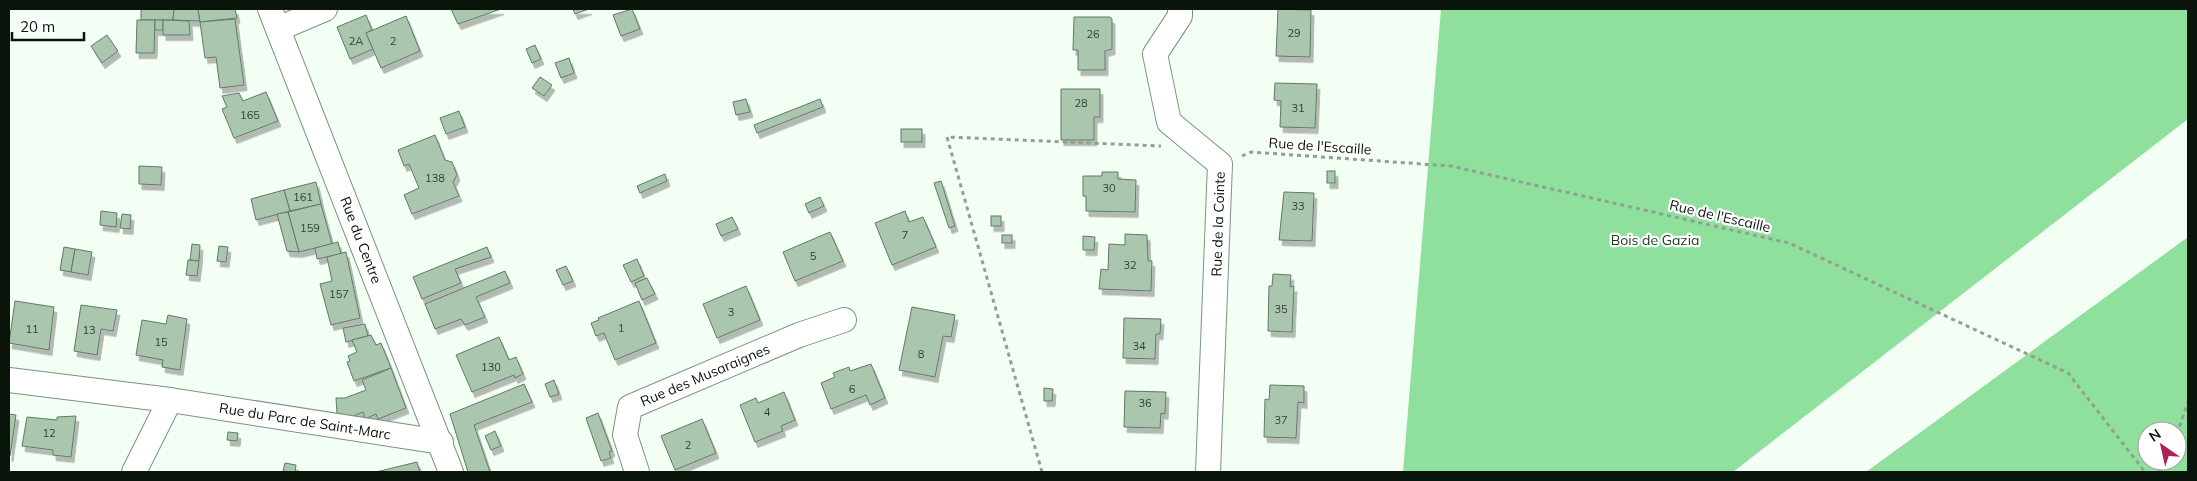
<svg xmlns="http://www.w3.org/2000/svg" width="2197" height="481" font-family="Mulish,sans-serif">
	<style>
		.forest { fill: #8ee09c; fill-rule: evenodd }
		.building { fill: #aac6ae; stroke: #607a64; filter: url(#shadow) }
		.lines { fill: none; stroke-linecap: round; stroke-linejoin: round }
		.street-casing { stroke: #7a957d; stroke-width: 26 }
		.path { stroke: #939e94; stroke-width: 3; stroke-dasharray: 4 4; stroke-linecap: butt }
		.street { stroke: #fff; stroke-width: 24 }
		.labels { text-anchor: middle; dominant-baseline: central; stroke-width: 4.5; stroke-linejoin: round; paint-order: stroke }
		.number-label { font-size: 11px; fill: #314034 }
		.street-label { font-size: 14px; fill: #09140b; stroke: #fff }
		.park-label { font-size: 14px; fill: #17391e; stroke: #fff }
	</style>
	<defs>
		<filter id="shadow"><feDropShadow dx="3" dy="5.5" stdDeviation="0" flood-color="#0004"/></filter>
	</defs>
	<rect width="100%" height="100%" fill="#f3fef4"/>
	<g class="forest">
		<path d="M1441,9H2188V119L1733,472H1403Z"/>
		<path d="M2188,237V472H1866ZM2147,431H2177V461H2147Z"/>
	</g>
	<g class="building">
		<path d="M141,9H174L173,20H141Z"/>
		<path d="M174,9H198L200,21L173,20Z"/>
		<path d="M198,9H235L237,18L200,22Z"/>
		<path d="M451,9H501L458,24Z"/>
		<path d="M573,9H589L575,14Z"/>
		<path d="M632,9L640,29L621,36L613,15Z"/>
		<path d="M1278,9L1311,10L1310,57L1276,56Z"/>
		<path d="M366,15L372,30L366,33L373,49L350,59L337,27Z"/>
		<path d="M406,16L420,51L381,68L366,33Z"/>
		<path d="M1074,17H1110L1112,19V49L1105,51V70H1078V50H1073Z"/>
		<path d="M235,19L244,85L220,88L216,57L205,58L200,22Z"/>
		<path d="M137,20H155L154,53H136Z"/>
		<rect x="155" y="20" width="8" height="10"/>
		<path d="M163,20L189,21L190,35H163Z"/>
		<path d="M107,35L118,51L102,63L91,46Z"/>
		<path d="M535,45L541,59L532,63L526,49Z"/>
		<path d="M569,58L574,73L561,78L555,63Z"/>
		<path d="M540,77L552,85L544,96L532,88Z"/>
		<path d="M1275,83L1317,84L1315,128L1280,127L1281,101L1274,100Z"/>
		<path d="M1061,89H1100V117H1094V140H1061Z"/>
		<path d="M266,92L278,121L234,138L222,109L227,107L222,96L239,93L243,101Z"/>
		<path d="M746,99L750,112L736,115L733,102Z"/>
		<path d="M820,99L823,107L757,133L754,125Z"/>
		<path d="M459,111L465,127L446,134L440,118Z"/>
		<rect x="901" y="129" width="21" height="13"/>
		<path d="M435,135L445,160L452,162L457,175L453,182L459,196L412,214L404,195L419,188L409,164L404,166L398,150Z"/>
		<path d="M139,166L162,167L161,185L139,184Z"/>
		<rect x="1327" y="171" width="8" height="12"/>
		<path d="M1102,172H1118V179L1136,180L1135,212L1086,211V196H1083V176H1102Z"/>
		<path d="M665,174L667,181L640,193L637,186Z"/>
		<path d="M941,181L955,226L949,228L934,183Z"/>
		<path d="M316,182L321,204L290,211L284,190Z"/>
		<path d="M284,190L290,211L256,220L251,199Z"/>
		<path d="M1284,192L1314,193L1312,241L1279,240Z"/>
		<path d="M820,197L824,206L809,213L805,204Z"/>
		<path d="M321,204L332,244L299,252L288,212Z"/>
		<path d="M101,211L117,213L116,227L100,225Z"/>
		<path d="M905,211L909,222L923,217L936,247L892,265L875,223Z"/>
		<path d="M288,212L299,252L287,251L277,214Z"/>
		<path d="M122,214L131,215L130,229L120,228Z"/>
		<rect x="991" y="216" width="10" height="10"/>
		<path d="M732,217L738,229L721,236L716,224Z"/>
		<path d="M830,232L843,261L795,281L783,252Z"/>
		<path d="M1125,234L1147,235L1148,261H1152L1151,291L1099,289L1101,269L1108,270L1109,244L1125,245Z"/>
		<rect x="1002" y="235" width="10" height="8"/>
		<path d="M1083,236L1095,237L1094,250H1083Z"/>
		<path d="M338,242L341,254L317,259L315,248Z"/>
		<path d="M192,244L200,245L199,261L190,260Z"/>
		<path d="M219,246L228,247L226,262L217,261Z"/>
		<path d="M64,247L75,249L71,272L60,270Z"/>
		<path d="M487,247L491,257L455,269L461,283L422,299L413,277Z"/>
		<path d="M75,249L92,252L88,275L71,272Z"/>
		<path d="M346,252L360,318L331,325L320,284L332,281L327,257Z"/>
		<path d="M637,259L644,276L631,282L623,265Z"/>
		<path d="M188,260L199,261L197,276L186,275Z"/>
		<path d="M566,266L573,281L563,285L556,270Z"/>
		<path d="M505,271L510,283L476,297L485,317L465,325L461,319L435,329L425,304Z"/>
		<path d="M1273,274L1291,275L1290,287L1294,286L1292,332L1268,331L1269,286H1272Z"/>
		<path d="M647,278L655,294L642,300L635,283Z"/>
		<path d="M746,286L760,320L717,338L703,304Z"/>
		<path d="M15,301L54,307L49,350L9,343Z"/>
		<path d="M639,301L656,343L615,360L604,333L596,336L591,323L599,320L598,318Z"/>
		<path d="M81,305L117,310L113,331L101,329L97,355L74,351Z"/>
		<path d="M912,307L955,315L951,337L943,336L935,377L899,370Z"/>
		<path d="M168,315L187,319L180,370L162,367L163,360L136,355L142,320L166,324Z"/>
		<path d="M1124,318L1161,319L1160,334H1156L1155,359L1123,358Z"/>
		<path d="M365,324L368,336L346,342L343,328Z"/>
		<path d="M371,335L376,345L381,343L391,368L354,381L347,362L350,361L348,356L357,352L352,340Z"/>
		<path d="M499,337L509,360L516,357L523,374L515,378L514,375L472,392L456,355Z"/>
		<path d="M871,364L885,398L870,405L866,395L831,409L821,383L835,377L833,373L849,367L850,371Z"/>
		<path d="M391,368L406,408L378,419L376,414L365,419L363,412L351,417L337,413L336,398H345L366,390L362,380Z"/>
		<path d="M554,380L559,394L550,397L545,384Z"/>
		<path d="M524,384L532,402L474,425L490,472H468L450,414Z"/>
		<path d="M1270,385L1304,386V403L1298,402L1296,438L1264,437L1265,399L1269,400Z"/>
		<path d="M1044,388L1053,389L1052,401H1044Z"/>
		<path d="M1125,391L1166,392L1165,414L1161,413L1160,428L1124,427Z"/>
		<path d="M784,392L795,420L781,426L783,431L755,442L740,405L756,398L758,403Z"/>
		<path d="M598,413L612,451L609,452L611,458L601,461L586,418Z"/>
		<path d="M9,414L16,415L10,456H9Z"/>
		<path d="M76,416L71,457L53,455V450L22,446L27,417L57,420V417Z"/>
		<path d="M702,419L716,453L675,470L661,436Z"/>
		<path d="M495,431L501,446L491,450L485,436Z"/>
		<path d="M228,432L238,433L237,441L227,440Z"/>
		<path d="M417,462L420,472H376Z"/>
		<path d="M285,463L296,465L295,472L283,471Z"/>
	</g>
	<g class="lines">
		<g class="street-casing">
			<g id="street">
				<path d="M270,9L451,472"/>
				<path d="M1180,9V16L1155,54L1169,122L1220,164L1208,472"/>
				<path d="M278,29L325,9"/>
				<path d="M9,380L170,400L441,442"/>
				<path d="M134,472L170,400"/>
				<path d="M637,472L625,435L630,407L799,335L844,320"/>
			</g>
		</g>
		<g class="path">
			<path d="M1242,156L1251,152L1451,166L1789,243L2068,373L2145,472"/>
			<path d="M2177,434L2188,402"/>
			<path d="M1042,472L947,137L1161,146"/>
			<path d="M2159,472L2165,461"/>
		</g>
		<use href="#street" class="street"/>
	</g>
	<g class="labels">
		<g class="number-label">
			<text x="1294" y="33">29</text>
			<text x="1093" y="34">26</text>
			<text x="356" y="41">2A</text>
			<text x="393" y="41">2</text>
			<text x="1081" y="103">28</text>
			<text x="1298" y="108">31</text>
			<text x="250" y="115">165</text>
			<text x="435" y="178">138</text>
			<text x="1109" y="188">30</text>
			<text x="303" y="197">161</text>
			<text x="1298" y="206">33</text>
			<text x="310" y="228">159</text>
			<text x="905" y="235">7</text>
			<text x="813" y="256">5</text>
			<text x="1130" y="265">32</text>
			<text x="339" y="294">157</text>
			<text x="1281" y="309">35</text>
			<text x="731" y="312">3</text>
			<text x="621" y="328">1</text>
			<text x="32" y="329">11</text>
			<text x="89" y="330">13</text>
			<text x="161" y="342">15</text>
			<text x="1139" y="346">34</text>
			<text x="921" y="354">8</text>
			<text x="491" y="367">130</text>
			<text x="852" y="389">6</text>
			<text x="1145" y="403">36</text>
			<text x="767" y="412">4</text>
			<text x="1281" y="420">37</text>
			<text x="49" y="433">12</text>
			<text x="688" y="445">2</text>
		</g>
		<g class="street-label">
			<text transform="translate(1320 146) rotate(4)">Rue de l'Escaille</text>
			<text transform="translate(1720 216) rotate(13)">Rue de l'Escaille</text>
			<text transform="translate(1218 224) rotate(-88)">Rue de la Cointe</text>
			<text transform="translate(361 240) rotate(69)">Rue du Centre</text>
			<text transform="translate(705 375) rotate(-23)">Rue des Musaraignes</text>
			<text transform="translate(305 421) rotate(9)">Rue du Parc de Saint-Marc</text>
		</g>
		<g class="park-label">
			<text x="1655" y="240">Bois de Gazia</text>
		</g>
	</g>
	<rect width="2197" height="481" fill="none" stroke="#09140b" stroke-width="20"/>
	<g transform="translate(2162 446) rotate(326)"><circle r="24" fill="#ffffff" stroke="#9da19d"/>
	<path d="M0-4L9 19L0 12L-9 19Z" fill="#af2159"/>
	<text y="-8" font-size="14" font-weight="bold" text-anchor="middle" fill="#09140b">N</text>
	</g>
	<path d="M12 32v8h72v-8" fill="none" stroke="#09140b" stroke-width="2.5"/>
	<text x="20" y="32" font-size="15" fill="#09140b" stroke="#ffffff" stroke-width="4" paint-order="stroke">20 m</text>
</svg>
